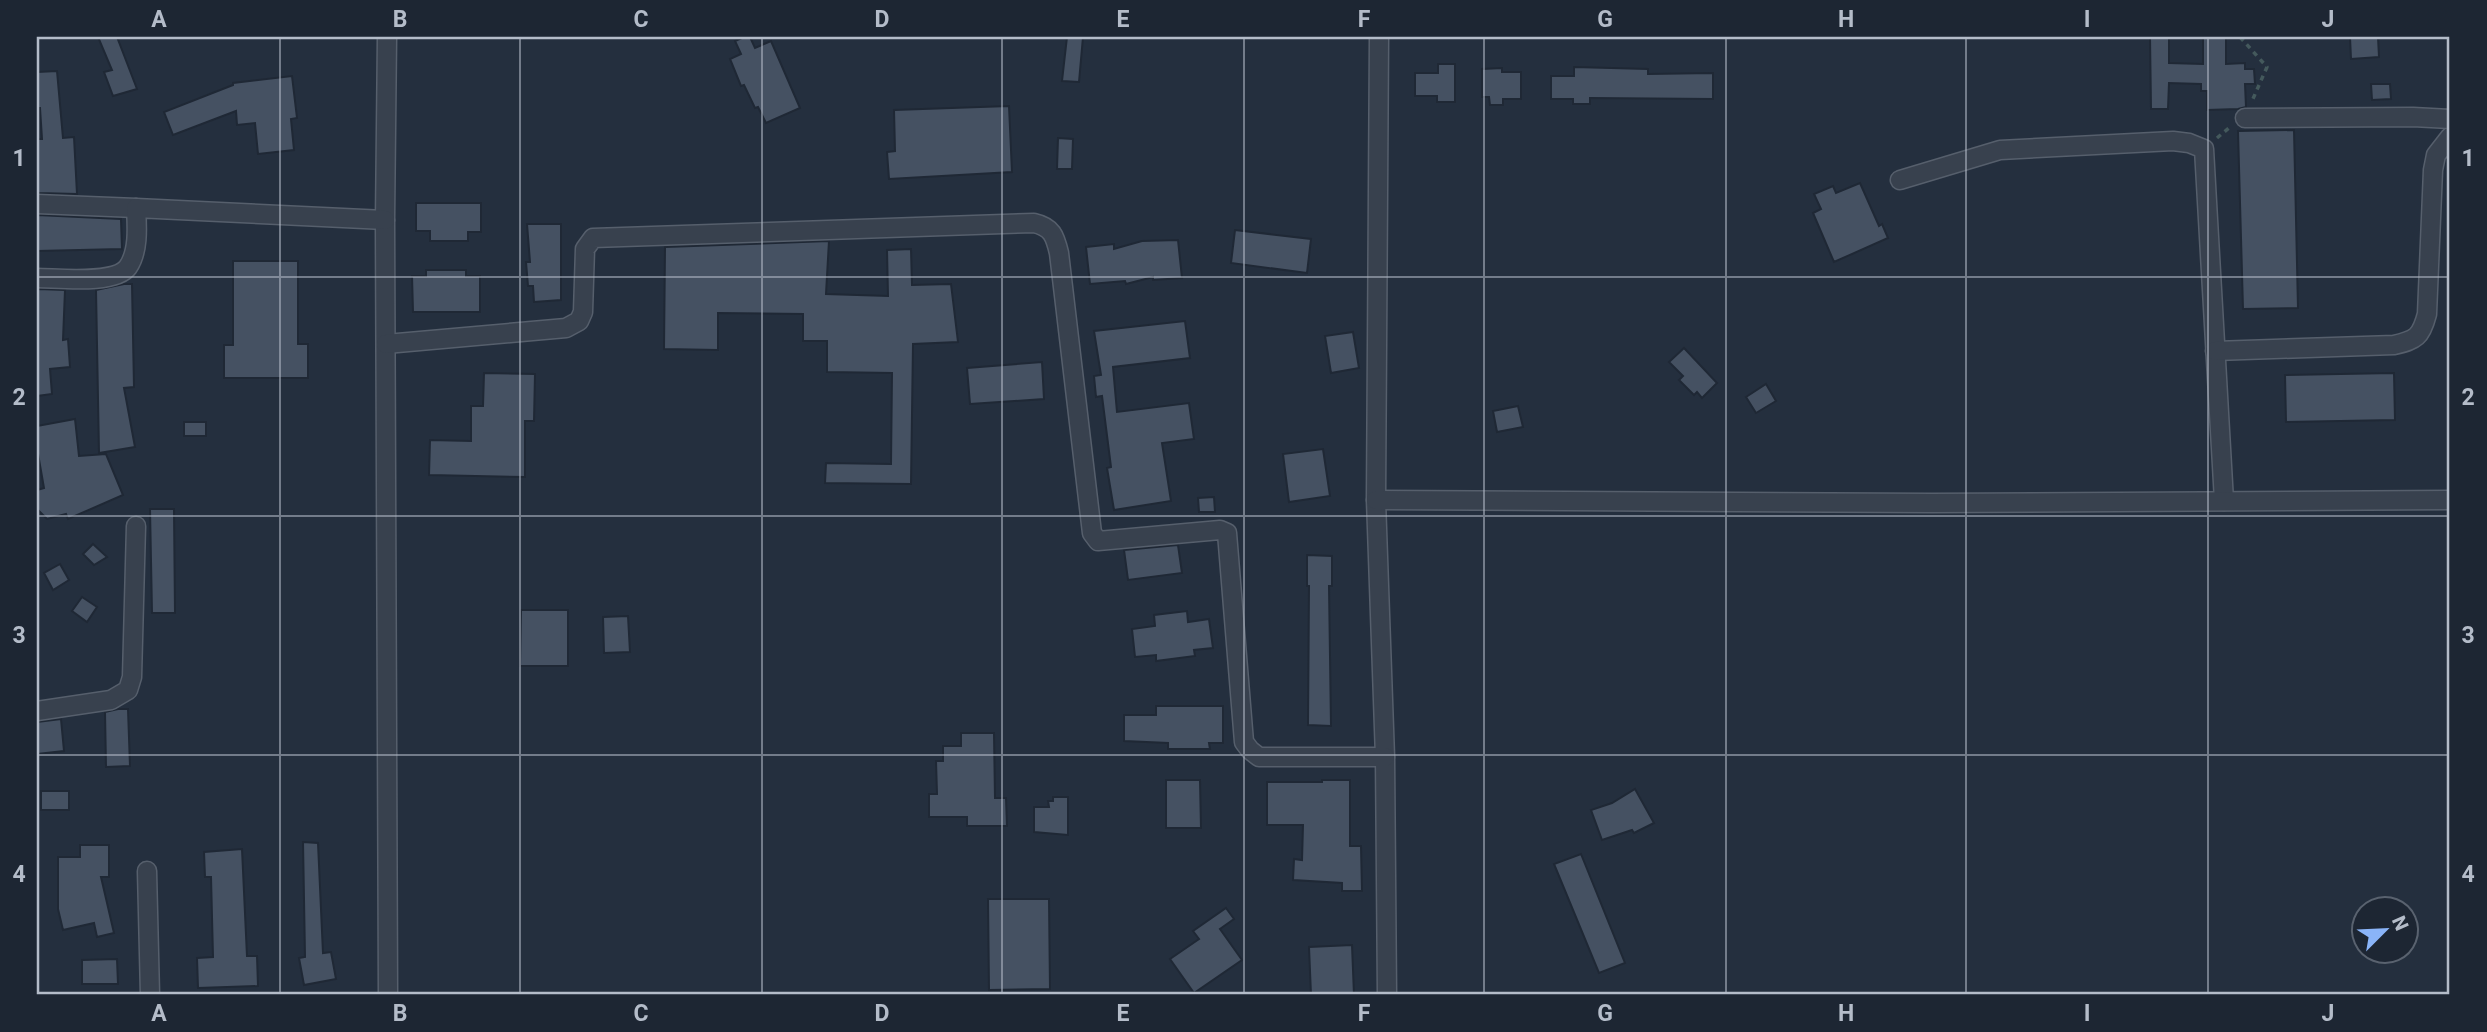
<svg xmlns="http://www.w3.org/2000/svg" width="2487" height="1032" font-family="Roboto,sans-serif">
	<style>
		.building { fill: #455162; stroke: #1f2835; stroke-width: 2 }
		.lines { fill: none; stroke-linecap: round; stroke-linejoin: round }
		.minor-casing { stroke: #565f6c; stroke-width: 21 }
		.path { stroke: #44595c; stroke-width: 3.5; stroke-dasharray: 5 5; stroke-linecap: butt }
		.minor { stroke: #38414e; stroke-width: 18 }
		.grid { fill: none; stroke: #b4bcc9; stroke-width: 2; stroke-opacity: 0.55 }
		.neatline { fill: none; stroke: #b4bcc9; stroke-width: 2.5 }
		.grid-label { font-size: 23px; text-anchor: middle; font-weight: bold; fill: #b4bcc9 }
	</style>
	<rect width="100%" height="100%" fill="#242f3e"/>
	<g class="building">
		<path d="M98,37H117L137,89L113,96L104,72L112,70Z"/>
		<path d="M744,37H750L755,48L771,41L800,108L766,123L758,107L755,108L744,85L741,86L730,59L741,54L735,41Z"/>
		<path d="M1067,37H1083L1079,82L1062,81Z"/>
		<path d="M2150,37H2169V63L2203,64V37H2226V64L2245,63V69H2254L2255,84H2245L2246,107L2238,109L2207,110V91H2201V84L2169,83L2168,109H2151Z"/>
		<path d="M2350,37H2378L2379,57L2351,59Z"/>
		<path d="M1438,64H1455V102H1437V96H1415V73H1438Z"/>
		<path d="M1574,67L1648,69V74L1713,73V99L1590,98V104H1573V99H1551V76H1574Z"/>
		<path d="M1502,68V72H1521V99H1503V105H1490L1489,97H1482V69Z"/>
		<path d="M57,71L63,138L74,137L77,194L38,193L37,139H42L40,108H37V72Z"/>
		<path d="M292,76L297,118L291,119L294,150L258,154L255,123L237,125L236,111L173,135L164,112L233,85V83Z"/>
		<path d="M2371,84H2390L2391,99L2372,100Z"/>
		<path d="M1009,106L1012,172L889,179L887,152L895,151L894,110Z"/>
		<path d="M2294,130L2298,308L2243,309L2238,131Z"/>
		<path d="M1058,138L1073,139L1072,169H1057Z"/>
		<path d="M1860,183L1879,226L1882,224L1888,238L1834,262L1813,213L1821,209L1814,194L1833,186L1836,193Z"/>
		<path d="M416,203H481V232H468V241H430V231H416Z"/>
		<path d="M37,215L121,219L122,249L37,251Z"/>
		<path d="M527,224H561V300L534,302L533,286H528L526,262H530Z"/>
		<path d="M1235,230L1311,239L1307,273L1231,263Z"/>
		<path d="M1178,240L1182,278L1153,280V277L1126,284L1125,281L1090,284L1086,247L1114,244V249L1142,241Z"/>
		<path d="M829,241L826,294L888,296L887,250L911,249L912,285L951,284L958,342L913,344L911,484L825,483L826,463L891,464L892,373L827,372V341H803V314L718,313V350L664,349L665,247Z"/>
		<path d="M233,261H298V344H308V378H224V345H233Z"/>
		<path d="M426,270H466V276H480V312H413L412,276H426Z"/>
		<path d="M124,284H132L134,387L124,388L135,447L99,453L96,290Z"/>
		<path d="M38,289L65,290L63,340L68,339L70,367L50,369L52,394L37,396Z"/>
		<path d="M1185,321L1190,358L1113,367L1117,412L1189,403L1194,439L1162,443L1171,501L1114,510L1107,468L1111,467L1102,396L1096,397L1094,376L1101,375L1094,331Z"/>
		<path d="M1353,332L1359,368L1331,373L1325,336Z"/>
		<path d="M1684,348L1717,383L1702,398L1697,392L1694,395L1679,380L1683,376L1669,362Z"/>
		<path d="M1042,362L1044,399L970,404L967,368Z"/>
		<path d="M484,373L535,374L534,421H525V477L429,475L430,440L471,441V406H483Z"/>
		<path d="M2394,373L2395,420L2286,422L2285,375Z"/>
		<path d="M1766,384L1776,401L1756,413L1746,397Z"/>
		<path d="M1518,406L1523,427L1497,432L1493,411Z"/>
		<path d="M75,419L79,456L106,454L123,495L68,519L66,514L47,519L37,509V490L44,488L37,448V426Z"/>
		<rect x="184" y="422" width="22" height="14"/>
		<path d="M1323,449L1330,496L1289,502L1283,454Z"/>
		<path d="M1214,497L1215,512H1199L1198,498Z"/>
		<path d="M150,509H174L175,613H152Z"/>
		<path d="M93,544L107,557L94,565L83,554Z"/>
		<path d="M1178,545L1182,573L1128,580L1124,550Z"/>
		<path d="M1307,555L1332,556V586H1329L1331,726L1308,725L1309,586H1307Z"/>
		<path d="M60,564L69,580L53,590L44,573Z"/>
		<path d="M82,597L97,607L87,622L72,611Z"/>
		<path d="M521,610H568V666H520Z"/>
		<path d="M1187,611L1188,622L1209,619L1213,648L1194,650L1195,656L1156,661V655L1135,657L1132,629L1155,626L1154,615Z"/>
		<path d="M628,616L630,652L604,653L603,617Z"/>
		<path d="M1156,706H1223V743H1209L1210,749H1168V743L1124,741V715H1156Z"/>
		<path d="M118,709H128L130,766L106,767L105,712Z"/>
		<path d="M61,719L64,751L37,754V722Z"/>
		<path d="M961,733H994L995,798H1006L1007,826H967V817H929V794H937L936,761H943V746H961Z"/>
		<path d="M1166,780H1200L1201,828H1166Z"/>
		<path d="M1322,780H1350V846H1361L1362,891H1342V883L1293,880L1294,859L1302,860L1303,825H1267V782H1322Z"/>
		<path d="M1635,789L1654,823L1634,833L1632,830L1602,840L1591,810L1612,803Z"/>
		<rect x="41" y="791" width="28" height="19"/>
		<path d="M1053,797H1068V835L1034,832V807H1049L1048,801H1053Z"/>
		<path d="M303,842L318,843L323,953L331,952L336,979L304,985L299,958L305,957Z"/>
		<path d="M80,845H109V877H101L114,933L97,937L94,923L63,930L58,909V857H80Z"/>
		<path d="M242,849L247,956H257L258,986L198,988L197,958L213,957L211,877H205L204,852Z"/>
		<path d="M1581,854L1625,963L1599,973L1554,864Z"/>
		<path d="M988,899H1049L1050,989L989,990Z"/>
		<path d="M1226,908L1234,919L1220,929L1242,960L1194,993L1170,959L1199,939L1193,931Z"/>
		<path d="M1352,945L1354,995H1311L1309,947Z"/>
		<path d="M117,959L118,984H82V960Z"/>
	</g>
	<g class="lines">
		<g class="minor-casing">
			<g id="minor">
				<path d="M387,37L385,220L388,995"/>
				<path d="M1379,37L1376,500L1385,757L1387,995"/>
				<path d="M2245,118L2413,117L2450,119"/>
				<path d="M1900,180L2000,150L2173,141L2189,143L2204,149L2224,501"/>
				<path d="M37,204L136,208"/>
				<path d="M37,278C58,278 115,285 128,267C139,251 137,226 136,208L385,220"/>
				<path d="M386,344L566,328L579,321L583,312L585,249L593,238L1034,223C1052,227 1055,236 1059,253L1092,533L1098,541L1220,530L1227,533L1244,742L1250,750L1259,757H1385"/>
				<path d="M2215,351L2394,345C2416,340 2421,337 2427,314L2433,170L2436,155L2450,137"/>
				<path d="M1376,500L1932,503L2450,500"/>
				<path d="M37,711L111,700L128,690L132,677L136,526"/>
				<path d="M147,871L150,995"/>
			</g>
		</g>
		<g class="path">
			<path d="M2240,37L2267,67L2252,101"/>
			<path d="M2217,138L2230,127"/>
		</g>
		<use href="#minor" class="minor"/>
	</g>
	<path class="grid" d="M280,37V995M520,37V995M762,37V995M1002,37V995M1244,37V995M1484,37V995M1726,37V995M1966,37V995M2208,37V995M37,277H2450M37,516H2450M37,755H2450"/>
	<rect width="2487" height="1032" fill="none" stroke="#1d2633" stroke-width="77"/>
	<g transform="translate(2385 930) rotate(66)"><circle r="33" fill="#1d2633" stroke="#59626f" stroke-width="2"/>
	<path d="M0-5L12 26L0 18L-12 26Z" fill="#8ab4f8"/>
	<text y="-10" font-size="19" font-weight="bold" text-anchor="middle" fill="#b4bcc9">N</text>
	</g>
	<rect x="38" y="38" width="2410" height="955" class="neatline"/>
	<g class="grid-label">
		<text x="159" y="27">A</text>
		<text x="400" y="27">B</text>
		<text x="641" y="27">C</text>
		<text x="882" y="27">D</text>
		<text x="1123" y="27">E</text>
		<text x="1364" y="27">F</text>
		<text x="1605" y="27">G</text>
		<text x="1846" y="27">H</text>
		<text x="2087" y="27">I</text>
		<text x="2328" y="27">J</text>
		<text x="19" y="166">1</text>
		<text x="2468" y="166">1</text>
		<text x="19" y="405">2</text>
		<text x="2468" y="405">2</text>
		<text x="19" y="643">3</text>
		<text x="2468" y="643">3</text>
		<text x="19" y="882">4</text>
		<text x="2468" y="882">4</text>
		<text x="159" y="1021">A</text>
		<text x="400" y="1021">B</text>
		<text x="641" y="1021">C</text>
		<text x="882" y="1021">D</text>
		<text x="1123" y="1021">E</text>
		<text x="1364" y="1021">F</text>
		<text x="1605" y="1021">G</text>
		<text x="1846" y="1021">H</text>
		<text x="2087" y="1021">I</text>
		<text x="2328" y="1021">J</text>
	</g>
</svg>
